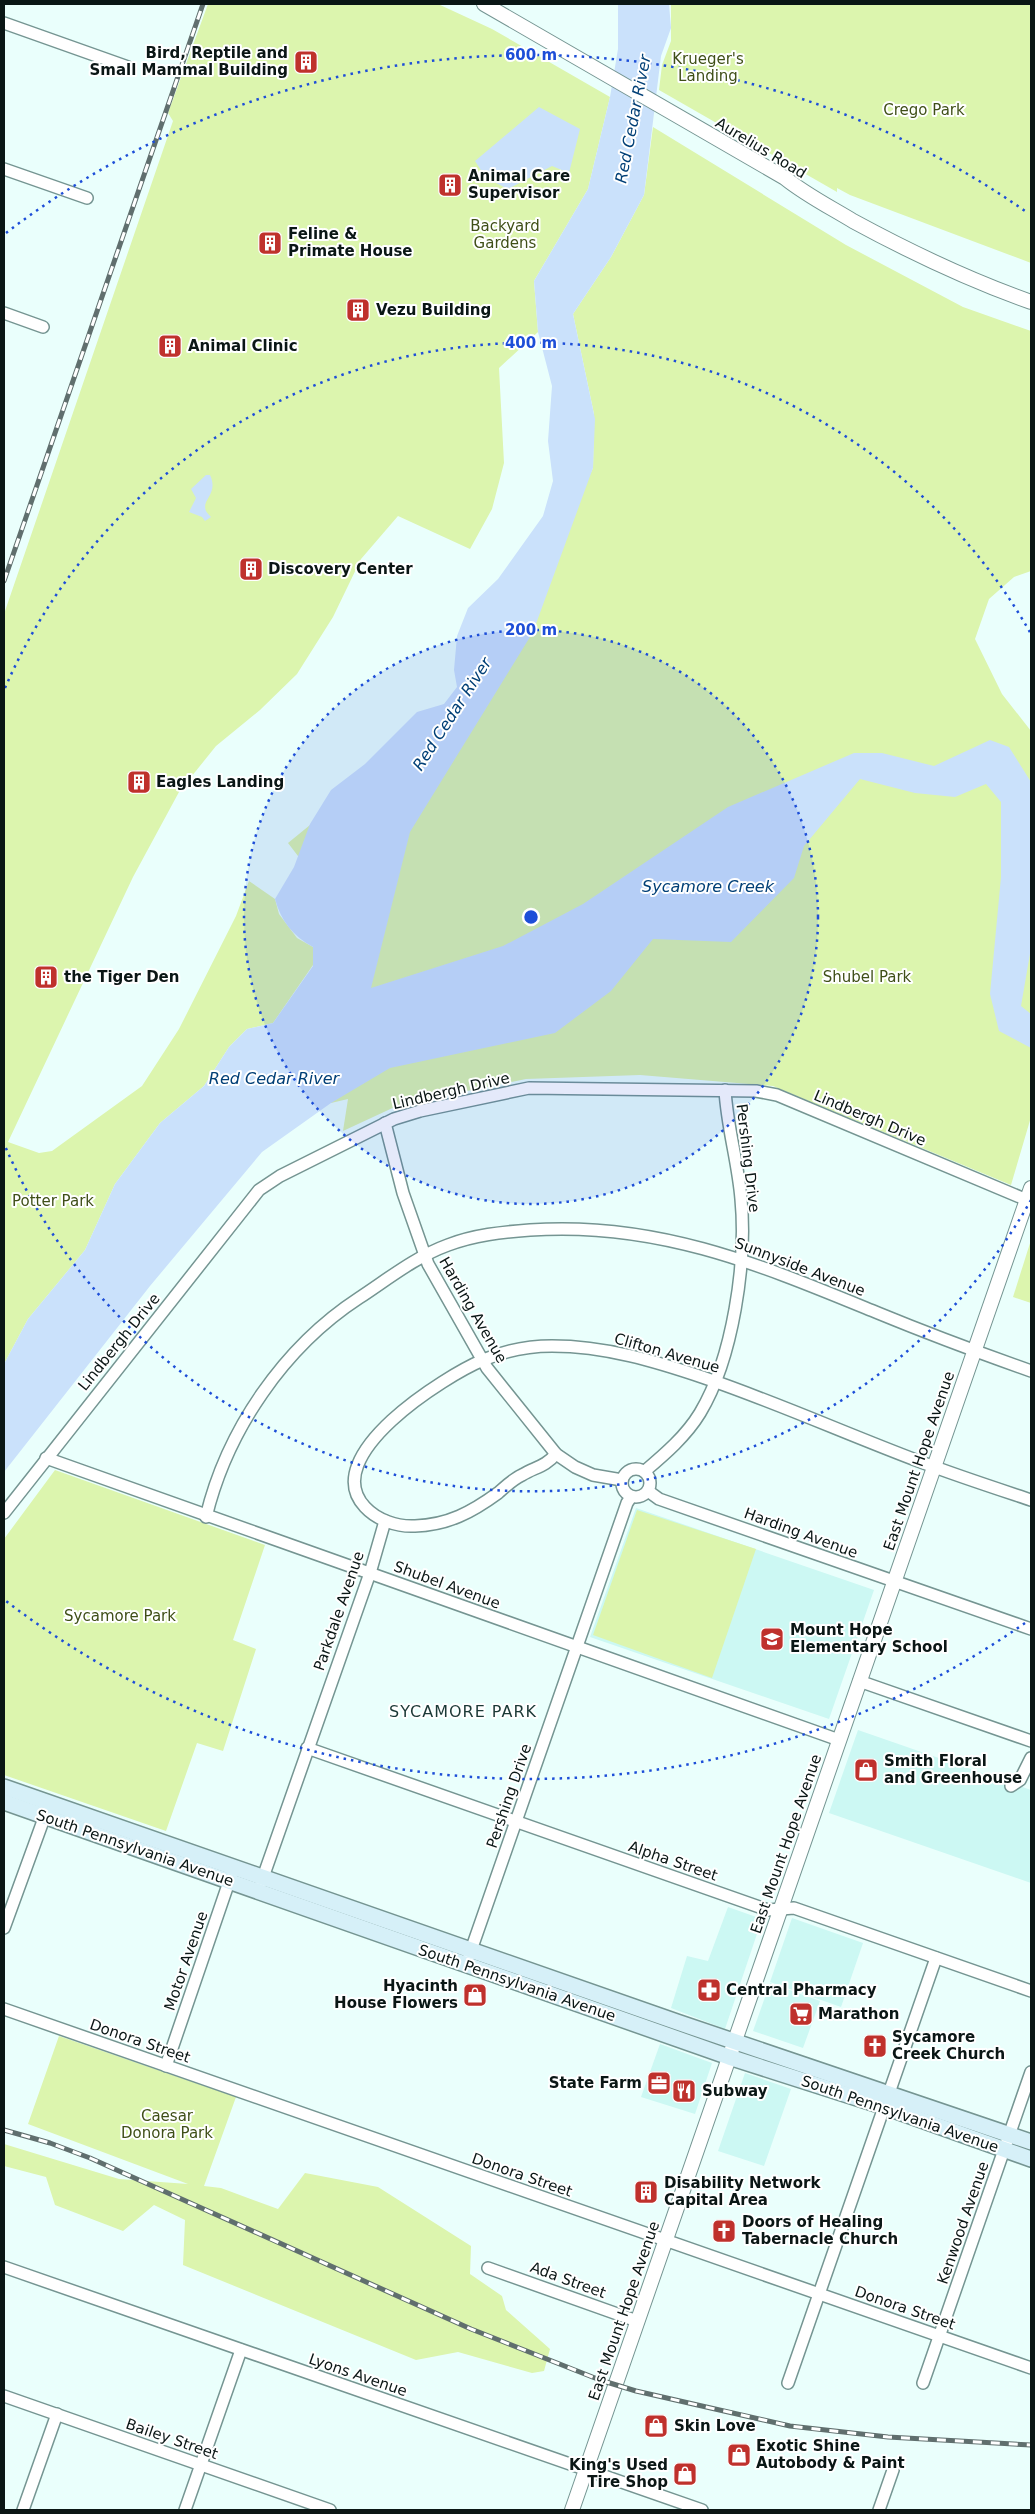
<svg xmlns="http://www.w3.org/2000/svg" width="1035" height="2514" font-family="'DejaVu Sans',sans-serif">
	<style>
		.built { fill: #ccf8f3 }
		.green { fill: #dcf5ae }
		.water { fill: #cae1fb }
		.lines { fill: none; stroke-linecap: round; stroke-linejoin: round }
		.minor-casing { stroke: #759592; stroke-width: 14 }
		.tertiary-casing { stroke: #759592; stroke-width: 16 }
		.secondary-casing { stroke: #759592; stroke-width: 18 }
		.minor { stroke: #fff; stroke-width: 11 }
		.tertiary { stroke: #fff; stroke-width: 14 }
		.secondary { stroke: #d6f0f8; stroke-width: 15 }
		.rail-casing { stroke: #606f6e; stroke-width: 5 }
		.rail { stroke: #fff; stroke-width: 3; stroke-dasharray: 9; stroke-linecap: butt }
		.ring { fill: none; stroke: #1d4ed8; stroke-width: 2.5; stroke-dasharray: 2.5 5 }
		.labels { text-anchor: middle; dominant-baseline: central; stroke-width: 4; stroke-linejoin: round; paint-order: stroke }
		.poi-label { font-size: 15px; font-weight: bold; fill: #0a1615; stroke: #fff; text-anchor: start }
		.park-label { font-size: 15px; fill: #3f4f17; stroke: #fff }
		.street-label { font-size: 15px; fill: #0a1615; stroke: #fff }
		.water-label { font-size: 16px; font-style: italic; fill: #003f76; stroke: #fff }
		.neighbourhood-label { font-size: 16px; letter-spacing: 1px; fill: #1b3936; stroke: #fff }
		.centre { fill: #1d4ed8; stroke: #fff; stroke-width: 2.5 }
		.ring-label { font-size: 15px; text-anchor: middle; font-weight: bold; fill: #1d4ed8; stroke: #fff; stroke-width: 4; stroke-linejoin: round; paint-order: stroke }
	</style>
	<rect width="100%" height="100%" fill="#eafffc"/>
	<g class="built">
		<path d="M636,1508L874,1590L829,1719L590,1637Z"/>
		<path d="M858,1730L1031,1790V1883L829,1813Z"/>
		<path d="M728,1907L762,1919L725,2029L671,2008L687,1956L708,1961Z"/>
		<path d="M792,1918L863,1943L841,2007L770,1982Z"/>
		<path d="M770,1983L820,2001L803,2048L753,2031Z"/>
		<path d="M660,2044L712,2063L695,2114L641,2097Z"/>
		<path d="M745,2073L791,2089L764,2166L718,2151Z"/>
	</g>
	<g class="green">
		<path d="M208,4H438L492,29L610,97L588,189L534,281L538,332L499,368L504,463L492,509L470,549L398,516L361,559L333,617L297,674L260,710L216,746L179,792L133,877L8,1142L39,1153L52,1151L142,1086L179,1029L236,916L249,881L275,899L279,914L297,938L313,947V965L273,1023L247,1029L229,1047L204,1086L160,1123L115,1184L85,1250L28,1319L4,1364V614L173,121L168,113Z"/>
		<path d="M671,4H1031V263L850,195L837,188V192L659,90L662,65L671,41Z"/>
		<path d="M653,127L846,245L963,307L1031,331V571L1014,577L989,599L975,639L1002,694L1031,731V1117L1011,1185L773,1086L640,1075L526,1079L399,1105L343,1131L348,1099L331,1103L308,869L288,843L419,736L445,773L593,468L594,414L573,314L611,257L644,195Z"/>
		<path d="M1031,1240V1303L1013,1297Z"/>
		<path d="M55,1470L265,1545L233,1640L256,1649L223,1751L197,1743L166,1831L4,1775V1539Z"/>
		<path d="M637,1510L756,1549L712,1678L593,1635Z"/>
		<path d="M59,2036L236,2097L204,2186L221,2188L278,2209L305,2173L378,2187L471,2246L470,2274L502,2296L506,2310L550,2349L544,2371L532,2373L458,2352L416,2360L183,2265L185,2220L154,2205L123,2231L55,2205L46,2177L4,2166V2144L119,2179L188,2184L28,2124Z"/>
	</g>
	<g class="water">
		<path d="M618,4H669L671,28L661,56L644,195L611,257L573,314L595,419L593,468L533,632L410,832L371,988L503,946L583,904L728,807L854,753H882L934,766L990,740L1009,747L1031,782V948L1021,1006L1031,1014V1048L999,1031L990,994L1001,877V802L986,784L955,797L915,793L860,779L804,846L794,878L731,942L653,939L611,991L555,1033L390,1068L331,1103L262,1152L150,1286L4,1472V1364L28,1319L85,1250L115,1184L160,1123L204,1086L229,1047L247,1029L273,1023L313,966V947C293,936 281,921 275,899L294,867L310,824L331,790L365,764L417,712L444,704L457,687L454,670L457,636L468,608L498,579L543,516L553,481L548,441L552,386L538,332L534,281L588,189L610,97L618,49Z"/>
		<path d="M539,107L580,129L569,173L552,166L508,189L486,178L475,161Z"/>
		<path d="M206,475H210C219,494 201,499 206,511C207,513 209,515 211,517L205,521L202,517L189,512L196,498L191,489Z"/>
	</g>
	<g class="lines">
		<g class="minor-casing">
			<g id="minor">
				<path d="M4,23L128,67"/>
				<path d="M4,169L87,198"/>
				<path d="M4,313L43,327"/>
				<path d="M385,1123L403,1193L428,1264L487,1368L556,1454L575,1467L593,1475L622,1480"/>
				<path d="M556,1454C545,1467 535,1467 522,1475C513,1479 505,1487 498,1493C472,1512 448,1525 415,1526C397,1527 377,1520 365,1507C317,1456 445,1376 483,1360C504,1351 529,1346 552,1346C605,1346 655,1361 705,1378C778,1403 849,1435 921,1462C958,1476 995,1488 1031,1500"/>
				<path d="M46,1458L839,1740"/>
				<circle cx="636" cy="1483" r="14"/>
				<path d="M645,1471C665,1454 686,1436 700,1413C733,1358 747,1262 741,1199C738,1162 727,1127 725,1090"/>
				<path d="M648,1491L659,1499L1031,1629"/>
				<path d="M4,1513L259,1190L280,1176L394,1119L420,1111L529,1088L756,1091L777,1095L1027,1200"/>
				<path d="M206,1517C227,1430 284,1347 359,1298C388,1279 415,1257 448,1245C474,1235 502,1232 530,1230C659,1221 763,1266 878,1313C929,1334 980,1353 1031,1371"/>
				<path d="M859,1681L1031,1741"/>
				<path d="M307,1748L768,1910L794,1908L1031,1991"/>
				<path d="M1011,1786L1020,1780L1031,1758"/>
				<path d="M261,1883L370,1573L385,1521"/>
				<path d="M4,1928L47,1810"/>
				<path d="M469,1956L627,1503L631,1497"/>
				<path d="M4,2009L1031,2368"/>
				<path d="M166,2066L232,1873"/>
				<path d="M4,2267L702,2510"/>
				<path d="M488,2268L637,2321"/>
				<path d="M788,2383L936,1958"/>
				<path d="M923,2383L1031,2072"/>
				<path d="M4,2396L330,2510"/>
				<path d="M23,2510L57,2414"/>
				<path d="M185,2510L241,2350"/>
				<path d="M879,2510L893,2470"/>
			</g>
		</g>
		<g class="tertiary-casing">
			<g id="tertiary">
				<path d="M484,4L785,178C806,195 830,207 853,221C910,252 969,280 1031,302"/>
				<path d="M572,2510L1031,1188"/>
			</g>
		</g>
		<g class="secondary-casing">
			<g id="secondary">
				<path d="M4,1787L677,2022L1031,2142"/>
				<path d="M4,1802L729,2057L885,2107L1031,2159"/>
			</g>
		</g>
		<use href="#minor" class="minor"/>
		<use href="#tertiary" class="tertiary"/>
		<use href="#secondary" class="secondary"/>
		<g class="rail-casing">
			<g id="rail">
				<path d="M4,581L203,4"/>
				<path d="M4,2130L50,2143L90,2158L471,2329L600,2380L636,2391L790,2426L888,2437L1031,2445"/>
			</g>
		</g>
		<use href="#rail" class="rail"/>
	</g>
	<circle cx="531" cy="917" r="287" fill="#1d4ed8" fill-opacity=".12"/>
	<g class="ring">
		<circle cx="531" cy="917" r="287"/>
		<path d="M1031 1200A574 574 0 0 1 5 1146M5 688A574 574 0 0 1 1031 634"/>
		<path d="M1025 1623A862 862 0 0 1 6 1601M6 233A862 862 0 0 1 1025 211"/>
	</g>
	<defs>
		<g id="building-square" transform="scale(1.25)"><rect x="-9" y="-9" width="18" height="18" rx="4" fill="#bf312c" stroke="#fff"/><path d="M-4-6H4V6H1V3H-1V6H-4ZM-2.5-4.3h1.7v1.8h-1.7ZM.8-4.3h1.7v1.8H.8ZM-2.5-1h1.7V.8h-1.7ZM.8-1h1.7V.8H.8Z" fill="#fff"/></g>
		<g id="school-square" transform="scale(1.25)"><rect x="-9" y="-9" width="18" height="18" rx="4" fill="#bf312c" stroke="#fff"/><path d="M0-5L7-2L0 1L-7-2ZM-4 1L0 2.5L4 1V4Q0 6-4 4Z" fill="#fff"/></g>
		<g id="shop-square" transform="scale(1.25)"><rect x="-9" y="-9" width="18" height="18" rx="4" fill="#bf312c" stroke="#fff"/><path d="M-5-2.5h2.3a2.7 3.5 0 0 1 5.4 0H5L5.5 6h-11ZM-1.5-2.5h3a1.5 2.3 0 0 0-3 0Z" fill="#fff"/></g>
		<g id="pharmacy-square" transform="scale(1.25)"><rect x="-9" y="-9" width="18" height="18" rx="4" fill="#bf312c" stroke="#fff"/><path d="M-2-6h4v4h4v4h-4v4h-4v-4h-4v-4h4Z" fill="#fff"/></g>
		<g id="supermarket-square" transform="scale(1.25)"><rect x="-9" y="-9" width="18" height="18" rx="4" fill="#bf312c" stroke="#fff"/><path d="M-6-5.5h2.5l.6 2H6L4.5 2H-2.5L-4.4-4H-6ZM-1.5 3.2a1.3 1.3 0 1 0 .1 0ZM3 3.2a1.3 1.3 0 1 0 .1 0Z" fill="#fff"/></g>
		<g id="church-square" transform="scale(1.25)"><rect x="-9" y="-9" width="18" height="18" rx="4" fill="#bf312c" stroke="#fff"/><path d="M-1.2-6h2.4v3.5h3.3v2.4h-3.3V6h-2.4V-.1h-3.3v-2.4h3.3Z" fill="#fff"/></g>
		<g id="office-square" transform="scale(1.25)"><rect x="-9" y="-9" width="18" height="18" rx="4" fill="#bf312c" stroke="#fff"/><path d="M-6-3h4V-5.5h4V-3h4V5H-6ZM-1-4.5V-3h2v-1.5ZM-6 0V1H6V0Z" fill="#fff"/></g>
		<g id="restaurant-square" transform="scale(1.25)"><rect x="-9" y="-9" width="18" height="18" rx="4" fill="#bf312c" stroke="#fff"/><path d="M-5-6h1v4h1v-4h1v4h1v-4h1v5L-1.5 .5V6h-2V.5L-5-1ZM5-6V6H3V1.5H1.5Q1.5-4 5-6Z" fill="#fff"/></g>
	</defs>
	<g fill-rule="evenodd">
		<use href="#building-square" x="306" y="62"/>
		<use href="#building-square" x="450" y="185"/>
		<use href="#building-square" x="270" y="243"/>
		<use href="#building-square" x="358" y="310"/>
		<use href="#building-square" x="170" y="346"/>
		<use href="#building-square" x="251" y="569"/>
		<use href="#building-square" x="139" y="782"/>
		<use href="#building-square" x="46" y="977"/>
		<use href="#school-square" x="772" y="1639"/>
		<use href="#shop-square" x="866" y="1770"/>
		<use href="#pharmacy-square" x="709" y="1990"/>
		<use href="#shop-square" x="475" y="1995"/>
		<use href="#supermarket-square" x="801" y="2014"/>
		<use href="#church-square" x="875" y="2046"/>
		<use href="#office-square" x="659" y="2083"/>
		<use href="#restaurant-square" x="684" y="2091"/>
		<use href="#building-square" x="646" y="2192"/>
		<use href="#church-square" x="724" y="2231"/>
		<use href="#shop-square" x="656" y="2426"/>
		<use href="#shop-square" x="739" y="2455"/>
		<use href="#shop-square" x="685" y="2474"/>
	</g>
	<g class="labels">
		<g class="poi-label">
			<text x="288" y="53" text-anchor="end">Bird, Reptile and<tspan x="288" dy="17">Small Mammal Building</tspan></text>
			<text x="468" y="176">Animal Care<tspan x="468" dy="17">Supervisor</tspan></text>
			<text x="288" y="234">Feline &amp;<tspan x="288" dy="17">Primate House</tspan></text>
			<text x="376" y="310">Vezu Building</text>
			<text x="188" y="346">Animal Clinic</text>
			<text x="268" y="569">Discovery Center</text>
			<text x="156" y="782">Eagles Landing</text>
			<text x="64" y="977">the Tiger Den</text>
			<text x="790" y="1630">Mount Hope<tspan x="790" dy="17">Elementary School</tspan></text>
			<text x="884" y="1761">Smith Floral<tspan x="884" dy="17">and Greenhouse</tspan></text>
			<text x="458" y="1986" text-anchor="end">Hyacinth<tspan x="458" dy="17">House Flowers</tspan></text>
			<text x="726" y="1990">Central Pharmacy</text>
			<text x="818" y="2014">Marathon</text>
			<text x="892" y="2037">Sycamore<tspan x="892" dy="17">Creek Church</tspan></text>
			<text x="642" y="2083" text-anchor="end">State Farm</text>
			<text x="702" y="2091">Subway</text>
			<text x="664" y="2183">Disability Network<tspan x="664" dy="17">Capital Area</tspan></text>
			<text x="742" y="2222">Doors of Healing<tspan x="742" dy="17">Tabernacle Church</tspan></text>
			<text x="674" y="2426">Skin Love</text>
			<text x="756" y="2446">Exotic Shine<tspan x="756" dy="17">Autobody &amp; Paint</tspan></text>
			<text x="668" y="2465" text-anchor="end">King's Used<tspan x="668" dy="17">Tire Shop</tspan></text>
		</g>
		<g class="park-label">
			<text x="708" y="59">Krueger's<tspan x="708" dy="17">Landing</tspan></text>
			<text x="924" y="110">Crego Park</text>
			<text x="505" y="226">Backyard<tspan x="505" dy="17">Gardens</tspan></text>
			<text x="867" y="977">Shubel Park</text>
			<text x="53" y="1201">Potter Park</text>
			<text x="120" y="1616">Sycamore Park</text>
			<text x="167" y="2116">Caesar<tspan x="167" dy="17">Donora Park</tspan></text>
		</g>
		<g class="street-label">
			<text transform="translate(761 148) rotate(31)">Aurelius Road</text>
			<text transform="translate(451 1091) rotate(-13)">Lindbergh Drive</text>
			<text transform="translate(870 1118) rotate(23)">Lindbergh Drive</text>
			<text transform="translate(748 1158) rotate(83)">Pershing Drive</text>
			<text transform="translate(800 1267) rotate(21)">Sunnyside Avenue</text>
			<text transform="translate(473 1310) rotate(60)">Harding Avenue</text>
			<text transform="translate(119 1342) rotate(-51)">Lindbergh Drive</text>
			<text transform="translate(667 1353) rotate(16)">Clifton Avenue</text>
			<text transform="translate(919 1461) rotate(-71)">East Mount Hope Avenue</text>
			<text transform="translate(801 1533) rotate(20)">Harding Avenue</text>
			<text transform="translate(447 1585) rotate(20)">Shubel Avenue</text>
			<text transform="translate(339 1611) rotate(-71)">Parkdale Avenue</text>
			<text transform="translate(509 1796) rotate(-71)">Pershing Drive</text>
			<text transform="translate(786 1844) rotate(-71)">East Mount Hope Avenue</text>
			<text transform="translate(135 1848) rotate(19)">South Pennsylvania Avenue</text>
			<text transform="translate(673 1861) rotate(19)">Alpha Street</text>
			<text transform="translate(186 1961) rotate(-71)">Motor Avenue</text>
			<text transform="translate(517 1983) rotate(19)">South Pennsylvania Avenue</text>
			<text transform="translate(140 2041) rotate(19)">Donora Street</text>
			<text transform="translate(900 2114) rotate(19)">South Pennsylvania Avenue</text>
			<text transform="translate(522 2175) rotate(19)">Donora Street</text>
			<text transform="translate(963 2223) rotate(-71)">Kenwood Avenue</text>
			<text transform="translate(568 2280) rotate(20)">Ada Street</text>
			<text transform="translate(905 2308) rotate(19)">Donora Street</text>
			<text transform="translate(624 2311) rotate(-71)">East Mount Hope Avenue</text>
			<text transform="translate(358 2375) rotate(19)">Lyons Avenue</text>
			<text transform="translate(172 2439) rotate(19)">Bailey Street</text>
		</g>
		<g class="water-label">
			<text transform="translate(633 119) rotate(-79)">Red Cedar River</text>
			<text transform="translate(452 714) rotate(-57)">Red Cedar River</text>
			<text x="708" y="886">Sycamore Creek</text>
			<text x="274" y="1078">Red Cedar River</text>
		</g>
		<g class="neighbourhood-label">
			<text x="463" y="1711">SYCAMORE PARK</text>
		</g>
	</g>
	<circle cx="531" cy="917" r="8" class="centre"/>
	<g class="ring-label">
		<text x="531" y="60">600 m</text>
		<text x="531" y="348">400 m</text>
		<text x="531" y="635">200 m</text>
	</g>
	<rect width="1035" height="2514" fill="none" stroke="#0a1615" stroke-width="10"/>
</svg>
